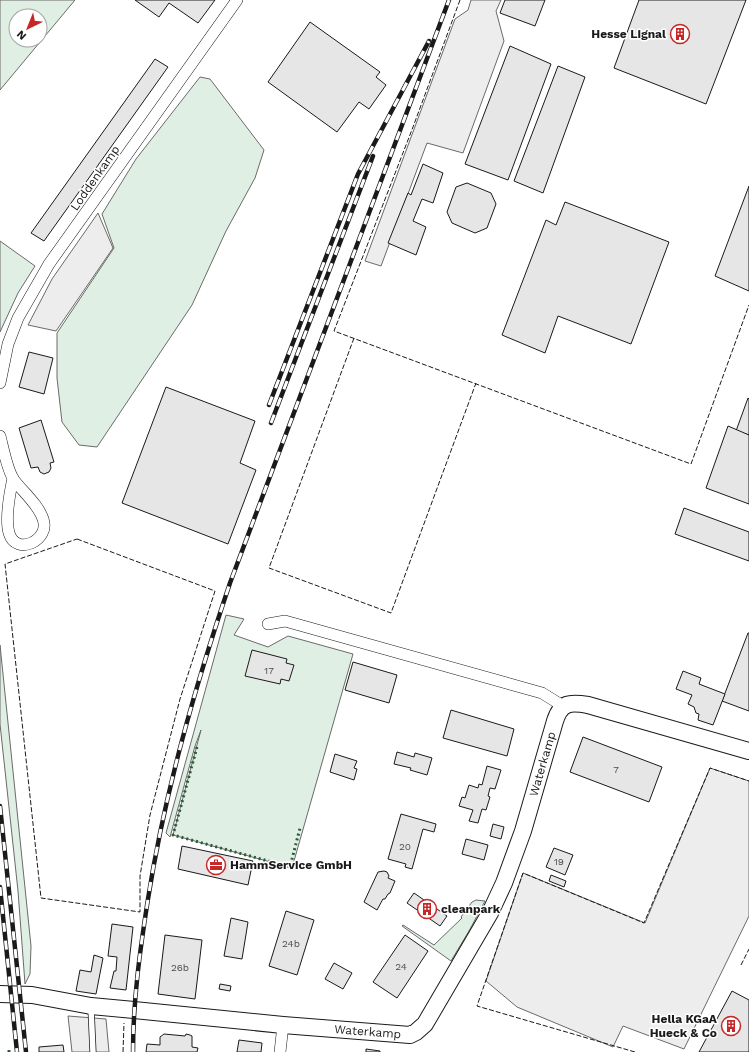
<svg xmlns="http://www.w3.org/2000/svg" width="749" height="1052" font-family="'Work Sans',sans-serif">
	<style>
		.green { fill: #e0efe3; stroke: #6a6a6a; fill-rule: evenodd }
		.parking { fill: #ededed; stroke: #6a6a6a }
		.building { fill: #e6e6e6; stroke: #1a1a1a }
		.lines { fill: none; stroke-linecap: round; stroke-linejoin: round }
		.lane-casing { stroke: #1a1a1a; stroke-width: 7 }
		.street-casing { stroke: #1a1a1a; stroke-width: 12 }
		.secondary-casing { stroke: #1a1a1a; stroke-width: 18 }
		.lane { stroke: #fff; stroke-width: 5.5 }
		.street { stroke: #fff; stroke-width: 11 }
		.secondary { stroke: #fff; stroke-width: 16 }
		.rail-casing { stroke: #1a1a1a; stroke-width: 4.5 }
		.rail { stroke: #fff; stroke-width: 3; stroke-dasharray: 9; stroke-linecap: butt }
		.hedge { stroke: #2b5a34; stroke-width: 3; stroke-dasharray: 2 3; stroke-linecap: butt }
		.fence { stroke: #1a1a1a; stroke-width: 1; stroke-dasharray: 5 2; stroke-linecap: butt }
		.labels { text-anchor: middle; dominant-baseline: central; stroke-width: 3; stroke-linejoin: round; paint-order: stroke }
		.number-label { font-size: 10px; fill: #4d4d4d }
		.poi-label { font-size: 12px; font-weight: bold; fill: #1a1a1a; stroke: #fff; text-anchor: end }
		.street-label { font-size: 12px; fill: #1a1a1a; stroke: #fff }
	</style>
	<rect width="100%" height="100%" fill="#fff"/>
	<g class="green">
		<path d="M0,0H75L0,90ZM16,16H40V40H16Z"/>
		<path d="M200,77L210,79L264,150L255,178L226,231L192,305L97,447L79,445L62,422L57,378V333L114,248L102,214L136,159Z"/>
		<path d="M0,241L35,266L18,293L0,332Z"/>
		<path d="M226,615L244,619L234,635L268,647L288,636L353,654L292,868L173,835L201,730L195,746L170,837L166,833Z"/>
		<path d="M0,645L31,946L30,974L25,984L18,891L0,724Z"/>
		<path d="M476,900L485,901L469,931L451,961L402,926L403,925L434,945L462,918L461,917L472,902Z"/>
	</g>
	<g class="parking">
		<path d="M471,0H501L496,11L504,41L463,153L427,143L381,266L365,261L455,19L468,10Z"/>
		<path d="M98,213L113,248L56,331L28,325L52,279Z"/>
		<path d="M710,768L749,781V916L684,1049L623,1026L613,1047L517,1007L486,981L523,873L645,923Z"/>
		<path d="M68,1016L106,1019L109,1052H72Z"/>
	</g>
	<g class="building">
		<path d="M135,0H215L198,23L169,3L159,17Z"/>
		<path d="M505,0H545L535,26L500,13Z"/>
		<path d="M639,0H746L706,104L614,68Z"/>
		<path d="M310,22L380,72L376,77L386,85L369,109L359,102L337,132L268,82Z"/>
		<path d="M510,46L551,64L508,180L465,164Z"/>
		<path d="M155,59L168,67L44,241L31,233Z"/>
		<path d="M558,66L585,77L543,193L514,181Z"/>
		<path d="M423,164L443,173L433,203L422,199L413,221L426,227L416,255L388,243L408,193L411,195Z"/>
		<path d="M467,183L491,193L496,204L487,228L475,233L452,223L447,212L456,187Z"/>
		<path d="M749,186V291L715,276Z"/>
		<path d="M565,202L669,242L631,344L558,316L545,353L502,335L546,220L556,225Z"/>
		<path d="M29,352L53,358L44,394L19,387Z"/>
		<path d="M166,387L255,421L240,463L256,470L228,544L122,503Z"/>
		<path d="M748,398L749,399V435L736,431Z"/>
		<path d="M41,420L54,462L50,463L51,468L49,472L44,474L40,472L38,467L31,468L19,428Z"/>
		<path d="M728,426L749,435V504L706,488Z"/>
		<path d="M684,508L749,532V561L675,534Z"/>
		<path d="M748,633H749V711L722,701Z"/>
		<path d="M252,650L287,659L286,663L294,665L289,681L281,679L280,684L245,676Z"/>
		<path d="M353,662L397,675L389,703L345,690Z"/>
		<path d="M683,671L701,678L699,684L725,694L713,725L698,720L699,714L696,713L694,707L688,704L692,695L676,689Z"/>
		<path d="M451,710L514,729L507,756L443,738Z"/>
		<path d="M583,737L662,767L649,802L570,772Z"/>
		<path d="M397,752L414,757L415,753L432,758L427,775L410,770L411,768L394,764Z"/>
		<path d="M335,754L357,761L354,768L357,769L354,780L330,772Z"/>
		<path d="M487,766L501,770L495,789L490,788L488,796L490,797L486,810L482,809L478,823L469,821L473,810L459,806L462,797L465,798L469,785L478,788L479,784L482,785Z"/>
		<path d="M401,814L436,824L434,832L423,829L412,869L405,867L406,864L388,859Z"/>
		<path d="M493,824L504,827L501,839L490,836Z"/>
		<path d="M466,839L488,845L484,860L462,854Z"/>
		<path d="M182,846L253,861L248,885L178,869Z"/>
		<path d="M554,848L573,855L565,875L546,867Z"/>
		<path d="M384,871L387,872L389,876L388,878L395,881L390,893L388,894L385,899H383L377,910L364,902L378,872Z"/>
		<path d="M551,875L566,881L564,887L549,881Z"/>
		<path d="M414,893L447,916L440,926L407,903Z"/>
		<path d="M286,911L314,920L297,975L269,966Z"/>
		<path d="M231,918L248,922L242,959L224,956Z"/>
		<path d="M112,924L133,927L126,990L110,988L114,971H116L117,957L108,956Z"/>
		<path d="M165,935L202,940L195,999L158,994Z"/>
		<path d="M405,935L428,951L397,998L373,982Z"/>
		<path d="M94,955L103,958L96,994L76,991L80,970L91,972Z"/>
		<path d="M334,963L352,973L343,989L325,979Z"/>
		<path d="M220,984L231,986L230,991L219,989Z"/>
		<path d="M732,991L749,1000V1052H699Z"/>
		<path d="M164,1034L185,1036L186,1034L190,1035L192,1036V1047L198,1048L197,1052H146L147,1044L160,1045V1037Z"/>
		<path d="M239,1040L262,1043L261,1052H237Z"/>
		<path d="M63,1045L64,1052H39V1047Z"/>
		<path d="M366,1049L380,1051V1052H366Z"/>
	</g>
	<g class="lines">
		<g class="lane-casing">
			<path id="lane" d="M91,1008L93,1052"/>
		</g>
		<g class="street-casing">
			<g id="street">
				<path d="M0,383L8,344L18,318L49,264L237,0"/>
				<path d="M0,436C3,447 7,470 14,480C23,492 38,504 43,519C51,540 16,557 9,533C5,519 10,492 13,478"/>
				<path d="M268,624L285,621L542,693L563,706"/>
				<path d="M280,1052L283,1025"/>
			</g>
		</g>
		<g class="secondary-casing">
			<g id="secondary">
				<path id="s1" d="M0,994L32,995L91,1006L134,1010L283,1025L410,1035L416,1032L425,1024L490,913L504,883L523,831L555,721C561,702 570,702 588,705L749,751"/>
			</g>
		</g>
		<use href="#lane" class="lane"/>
		<use href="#street" class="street"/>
		<use href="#secondary" class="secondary"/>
		<g class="rail-casing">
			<g id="rail">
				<path d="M269,405L358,174L429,41"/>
				<path d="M271,423L373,156"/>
				<path d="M0,806L26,1052"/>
				<path d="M0,887L17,1052"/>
				<path d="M133,1052C133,1000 140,950 148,899C165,791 195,687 230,583L449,0"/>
			</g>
		</g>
		<use href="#rail" class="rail"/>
		<g class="hedge">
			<path d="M197,747L173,835L290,867L300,828"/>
			<path d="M9,1050V1052"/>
		</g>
		<g class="fence">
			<path d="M460,0L413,127L334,331L691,464L749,305"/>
			<path d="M354,338L269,568L391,613L476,383"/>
			<path d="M77,539L215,591L180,699L150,815L140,876V912L41,898L5,564Z"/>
			<path d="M741,965L749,949"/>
			<path d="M123,1052L124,1023"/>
			<path d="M635,1052L477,1006L523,873L644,923L710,768L749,781"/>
		</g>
	</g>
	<defs>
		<g id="building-ring" transform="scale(1)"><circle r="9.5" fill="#fff" stroke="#c62828" stroke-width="1.5"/><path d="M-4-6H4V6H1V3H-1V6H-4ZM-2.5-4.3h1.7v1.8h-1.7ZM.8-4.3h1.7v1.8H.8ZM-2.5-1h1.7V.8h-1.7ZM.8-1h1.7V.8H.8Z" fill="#c62828"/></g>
		<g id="office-ring" transform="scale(1)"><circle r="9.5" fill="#fff" stroke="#c62828" stroke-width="1.5"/><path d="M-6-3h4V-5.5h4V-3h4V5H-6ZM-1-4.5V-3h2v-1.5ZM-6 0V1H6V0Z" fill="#c62828"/></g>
	</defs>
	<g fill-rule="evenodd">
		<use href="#building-ring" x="680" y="34"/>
		<use href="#office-ring" x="216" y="865"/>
		<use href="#building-ring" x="427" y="909"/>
		<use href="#building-ring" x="731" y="1026"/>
	</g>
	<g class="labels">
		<g class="number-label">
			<text x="269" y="670">17</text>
			<text x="616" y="769">7</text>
			<text x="405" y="846">20</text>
			<text x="559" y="861">19</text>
			<text x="291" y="943">24b</text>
			<text x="401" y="966">24</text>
			<text x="180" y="967">26b</text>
		</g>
		<g class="poi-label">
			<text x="666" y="34">Hesse Lignal</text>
			<text x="230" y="865" text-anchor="start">HammService GmbH</text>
			<text x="441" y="909" text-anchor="start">cleanpark</text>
			<text x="717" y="1019">Hella KGaA<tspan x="717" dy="14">Hueck &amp; Co</tspan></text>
		</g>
		<g class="street-label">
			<text transform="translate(95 178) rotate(-55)">Loddenkamp</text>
			<text stroke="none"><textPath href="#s1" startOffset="718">Waterkamp</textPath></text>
			<text stroke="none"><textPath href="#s1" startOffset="370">Waterkamp</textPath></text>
		</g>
	</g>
	<g transform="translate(28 28) rotate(223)"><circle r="19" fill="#ffffff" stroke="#a3a3a3"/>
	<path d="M0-3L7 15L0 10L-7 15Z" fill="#c62828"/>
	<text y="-6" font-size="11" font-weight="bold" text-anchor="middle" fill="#1a1a1a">N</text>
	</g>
</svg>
